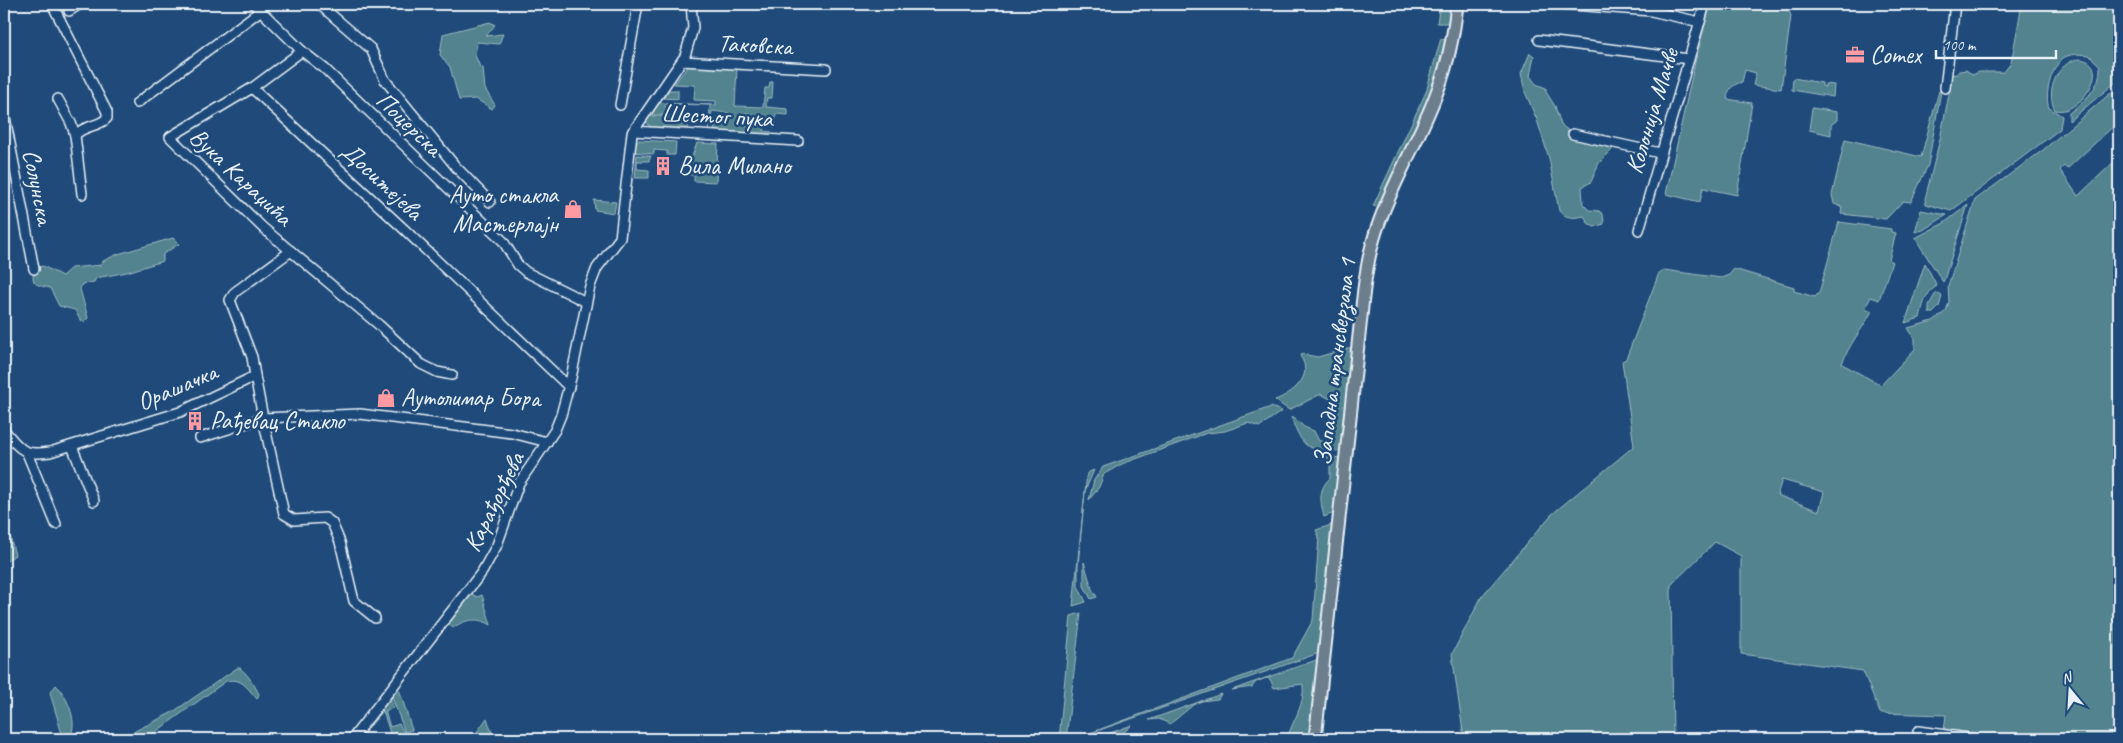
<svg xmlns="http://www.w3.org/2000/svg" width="2123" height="743" font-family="Caveat,sans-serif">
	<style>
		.green { fill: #53838e; stroke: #9ebac3; fill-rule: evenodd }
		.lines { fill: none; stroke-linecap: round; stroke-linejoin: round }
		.minor-casing { stroke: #e8f1f8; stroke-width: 12 }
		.major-casing { stroke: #e8f1f8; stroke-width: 15 }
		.minor { stroke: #1f4a7a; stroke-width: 9 }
		.major { stroke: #6c7d8c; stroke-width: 11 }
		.labels { text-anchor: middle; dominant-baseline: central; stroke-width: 5; stroke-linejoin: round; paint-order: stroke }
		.street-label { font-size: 25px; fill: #e8f1f8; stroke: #1f4a7a }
		.poi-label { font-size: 25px; fill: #e8f1f8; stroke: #1f4a7a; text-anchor: start }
	</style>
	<rect width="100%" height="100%" fill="#1f4a7a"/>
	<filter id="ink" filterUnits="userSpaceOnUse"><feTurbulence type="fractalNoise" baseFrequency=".02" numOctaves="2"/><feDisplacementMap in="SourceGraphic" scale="10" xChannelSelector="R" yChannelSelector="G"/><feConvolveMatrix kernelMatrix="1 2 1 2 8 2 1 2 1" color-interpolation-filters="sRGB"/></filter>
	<g filter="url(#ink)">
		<g class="green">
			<path d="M1440,4H1453L1451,23H1437Z"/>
			<path d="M1714,4H1744L1783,9L1789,11L1791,16L1781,89L1753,85L1756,73L1745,70L1742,82C1732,85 1728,89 1727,99L1752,103L1737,195L1703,188L1700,202L1666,194L1695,62L1710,6H1713Z"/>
			<path d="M2022,4H2119V121L2067,169L2064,166L2060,170L2078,196L2119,157V739H1943L1946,715L1880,713L1863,671L1741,654V556L1715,542L1671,585L1673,739H1464L1452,654L1482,596L1551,515L1634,446L1622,361L1626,359L1659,273L1664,270L1721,278L1729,275L1734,269L1794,287V291L1815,297L1819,293L1839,222L1891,229V232L1896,233L1889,260L1892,262L1880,297L1879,300L1871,297L1865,308L1872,311C1862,330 1849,344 1842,364L1881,385L1915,349V339L1908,328L1933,321L1946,311L1949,302L1948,286L1975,200L2043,150L2119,86L2116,82L2069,121V113C2085,101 2101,87 2100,66L2089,55C2081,54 2069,53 2062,59C2051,70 2044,94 2049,108L2062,116L2060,129L1951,211L1926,204L1925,199L1940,139L1950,89L1949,75L1957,74L1959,71L1966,70L1973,75L1978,72H2004L2011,63ZM1782,480L1824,492L1819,511L1777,495Z"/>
			<path d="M490,22L495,25L486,36L503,34L499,44L477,42L475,55L480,67L483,68L485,89L495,105L492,109L476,99L459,100L450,67L440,55L443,34Z"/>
			<path d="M1441,38L1446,41C1435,101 1403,152 1378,207L1373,206L1426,92Z"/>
			<path d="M1530,53L1534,56L1530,76L1536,84L1546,88V92L1555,106L1561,125L1573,134L1587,132L1611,146L1612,150L1599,163L1591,182L1582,187L1583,204L1589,210L1599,211L1603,214L1604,224L1594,227L1588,223L1584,216C1574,218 1567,219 1559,211L1549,158L1537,120L1525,92L1521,74Z"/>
			<path d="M2079,59C2115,62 2080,117 2055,110C2045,92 2057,62 2079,59Z"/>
			<path d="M688,66L737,68L735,106L763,107L765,88H769L770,82H773L772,98H767L766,107L788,109V115L776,114L775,127H773V122H765L764,131L772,132V135L752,133L754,114L742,113L740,126L752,127L751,133L714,131L715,125H727L728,113L712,111L709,131L710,105L666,104L665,115H650L659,103L716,105V101L694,100L695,85L674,84Z"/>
			<path d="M1793,78L1822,83V86L1825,87V84L1834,85L1833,97L1792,90Z"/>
			<path d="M669,90H678V99L663,98Z"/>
			<path d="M1939,91H1941L1928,165L1911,202L1903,201L1886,219L1841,214L1842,207L1834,204L1832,195L1845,139L1921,157Z"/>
			<path d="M1812,108L1837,112V120L1831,125V135L1809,130Z"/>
			<path d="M649,116H678V119H689L688,130L651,127L646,122Z"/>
			<path d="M638,140L676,142L675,155H667V151L654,150V154L633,152Z"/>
			<path d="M697,143L718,144L716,182L694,181V175H689L690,162Z"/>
			<path d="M637,155L651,156L649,161H637V169L649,170V178H635Z"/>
			<path d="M594,200L616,202L614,213L595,210Z"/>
			<path d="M1968,205L1944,280L1943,282L1915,238L1944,223Z"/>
			<path d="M1921,210L1947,215L1923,230L1915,232Z"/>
			<path d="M173,238L179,244L163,254V261L127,272L96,278L94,282L82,284L80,289L88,318L84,322L80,320L75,310L59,306L50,288C37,285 29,285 35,268L43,266L62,276L71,268L101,265L103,261L118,254Z"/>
			<path d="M1925,263L1937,286C1925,293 1923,305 1920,318L1905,323Z"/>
			<path d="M1936,293L1942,296L1939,307L1933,313H1929V305Z"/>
			<path d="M1352,347L1342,451C1307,450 1304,451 1291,417H1294L1304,427L1314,431L1319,441H1329L1339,404L1321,394L1289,410L1275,400C1292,394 1315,376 1300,356L1301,354L1318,357Z"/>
			<path d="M1271,407L1282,411L1259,427L1248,423L1225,431L1207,433L1122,464L1104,474L1099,487L1089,500L1094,480L1103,467Z"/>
			<path d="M1327,456L1340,458L1341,462L1334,513L1324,517C1320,500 1318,490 1330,478V465Z"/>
			<path d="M1094,470L1085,491L1078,565V586L1086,602L1073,606L1087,473Z"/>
			<path d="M1334,524L1319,653L1074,739L1292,658L1313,620L1319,537L1316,530Z"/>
			<path d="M10,536L15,555L4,563V538Z"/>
			<path d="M1084,562L1092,589L1097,597L1091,599L1084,586Z"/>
			<path d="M472,594L477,597L482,595L491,625C478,617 465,619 453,628L447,623Z"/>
			<path d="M1081,613L1066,739H1059L1071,616Z"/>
			<path d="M1319,659L1310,739H1287C1293,719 1305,706 1303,684L1274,688L1270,679L1266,678L1256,682L1252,687L1232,690Z"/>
			<path d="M237,668H240C249,676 254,684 259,694L257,699C247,688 242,677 226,681L146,739H129L135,731L173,712Z"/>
			<path d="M56,685C66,694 78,721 71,734H62L50,693Z"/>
			<path d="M397,688L400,692L412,730L405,732L391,695Z"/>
			<path d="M1221,694L1218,699L1201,701L1193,705L1170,724L1159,719L1149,720Z"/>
			<path d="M390,697L393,708L385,711L390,727L399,724L408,739H400L397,732L392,734L394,739H392L383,711L359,739H356Z"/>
			<path d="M487,718L494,739H472Z"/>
			<path d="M1132,725L1116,739H1094Z"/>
		</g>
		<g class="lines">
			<g class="minor-casing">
				<g id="minor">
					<path d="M52,4L107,112V118C99,127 84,125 75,135"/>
					<path d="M254,4L302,51L325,69L503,241L518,265L526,272L586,302"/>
					<path d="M319,4L371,49L385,80L456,167L490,202"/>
					<path d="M1561,4L1651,11L1700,22"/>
					<path d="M69,11L80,4"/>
					<path d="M1539,40L1689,59"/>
					<path d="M302,51L252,88L170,137L262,227L379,325L421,364L437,372L452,375"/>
					<path d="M682,61L826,69"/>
					<path d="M252,88L405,230L569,387"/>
					<path d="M1945,88L1955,4"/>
					<path d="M58,99L71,123L75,135L82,194"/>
					<path d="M137,103L260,11"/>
					<path d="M620,105L638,4"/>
					<path d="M4,112L34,269"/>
					<path d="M633,131L798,141"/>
					<path d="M1573,134L1660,153"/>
					<path d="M1639,230L1705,4"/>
					<path d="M255,376L252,357L230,300L235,292L291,251"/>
					<path d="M4,430C21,450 23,456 50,452L180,412L255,376L263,418L200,438"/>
					<path d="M72,446L94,501"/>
					<path d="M27,453L56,524"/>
					<path d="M375,618L354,601L340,542L332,523L325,518L294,520L284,514L263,418L360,414L512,433L547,442"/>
					<path d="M1918,731L1975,739"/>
					<path d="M352,739L482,572L497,545L519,483L555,430L561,415L571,378L590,286L597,268L620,238L632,133L685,56L693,28L691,4"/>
				</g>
			</g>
			<g class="major-casing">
				<path id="major" d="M1315,739L1361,317C1364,284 1368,251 1380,220C1396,176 1421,136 1437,92C1448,64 1454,34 1457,4"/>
			</g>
			<use href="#minor" class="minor"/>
			<use href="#major" class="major"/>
		</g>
	</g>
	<defs>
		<g id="office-bare" transform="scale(1.5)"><path d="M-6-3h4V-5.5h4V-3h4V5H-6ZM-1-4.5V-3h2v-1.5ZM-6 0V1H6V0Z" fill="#ff9aa2" stroke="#1f4a7a" stroke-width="2.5" paint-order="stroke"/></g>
		<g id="building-bare" transform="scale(1.5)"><path d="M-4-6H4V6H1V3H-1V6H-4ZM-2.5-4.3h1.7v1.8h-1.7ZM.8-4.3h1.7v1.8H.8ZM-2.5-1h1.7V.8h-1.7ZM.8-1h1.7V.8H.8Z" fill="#ff9aa2" stroke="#1f4a7a" stroke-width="2.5" paint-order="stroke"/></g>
		<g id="shop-bare" transform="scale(1.5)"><path d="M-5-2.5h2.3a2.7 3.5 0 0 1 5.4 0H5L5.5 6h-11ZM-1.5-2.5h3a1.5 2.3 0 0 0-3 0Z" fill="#ff9aa2" stroke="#1f4a7a" stroke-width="2.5" paint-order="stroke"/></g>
	</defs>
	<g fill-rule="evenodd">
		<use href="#office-bare" x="1855" y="55"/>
		<use href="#building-bare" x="663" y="166"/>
		<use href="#shop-bare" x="573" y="209"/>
		<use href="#shop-bare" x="386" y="398"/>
		<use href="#building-bare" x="195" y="421"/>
	</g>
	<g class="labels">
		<g class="street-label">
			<text transform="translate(755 45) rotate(3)">Таковска</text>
			<text transform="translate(1652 111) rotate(-73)">Колонија Мачве</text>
			<text transform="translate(717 116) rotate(3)">Шестог пука</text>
			<text transform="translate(409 124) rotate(44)">Поцерска</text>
			<text transform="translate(241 177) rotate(43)">Вука Караџића</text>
			<text transform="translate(382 181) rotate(43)">Доситејева</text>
			<text transform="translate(38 187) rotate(79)">Солунска</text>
			<text transform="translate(1335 362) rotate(-83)">Западна трансверзала 1</text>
			<text transform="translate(177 387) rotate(-23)">Орашачка</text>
			<text transform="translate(494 502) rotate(-64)">Карађорђева</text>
		</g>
		<g class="poi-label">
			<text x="1870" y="55">Comex</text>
			<text x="678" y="166">Вила Милано</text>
			<text x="558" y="195" text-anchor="end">Ауто стакла<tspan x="558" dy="29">Мастерлајн</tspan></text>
			<text x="401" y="398">Аутолимар Бора</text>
			<text x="210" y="421">Рађевац Стакло</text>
		</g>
	</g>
	<rect width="2123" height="743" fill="none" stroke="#1f4a7a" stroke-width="20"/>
	<rect x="10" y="10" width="2103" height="723" fill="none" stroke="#e8f1f8" stroke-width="2" filter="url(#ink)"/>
	<g transform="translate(2070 690) rotate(342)" stroke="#1f4a7a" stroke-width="4" paint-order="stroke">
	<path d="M0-4L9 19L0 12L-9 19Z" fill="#e8f1f8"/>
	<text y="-8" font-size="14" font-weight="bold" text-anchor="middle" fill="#e8f1f8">N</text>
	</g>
	<path d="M1936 50v8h120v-8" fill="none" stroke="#e8f1f8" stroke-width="2.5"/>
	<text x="1943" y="50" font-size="15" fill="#e8f1f8" stroke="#1f4a7a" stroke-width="4" paint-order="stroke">100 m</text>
</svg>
